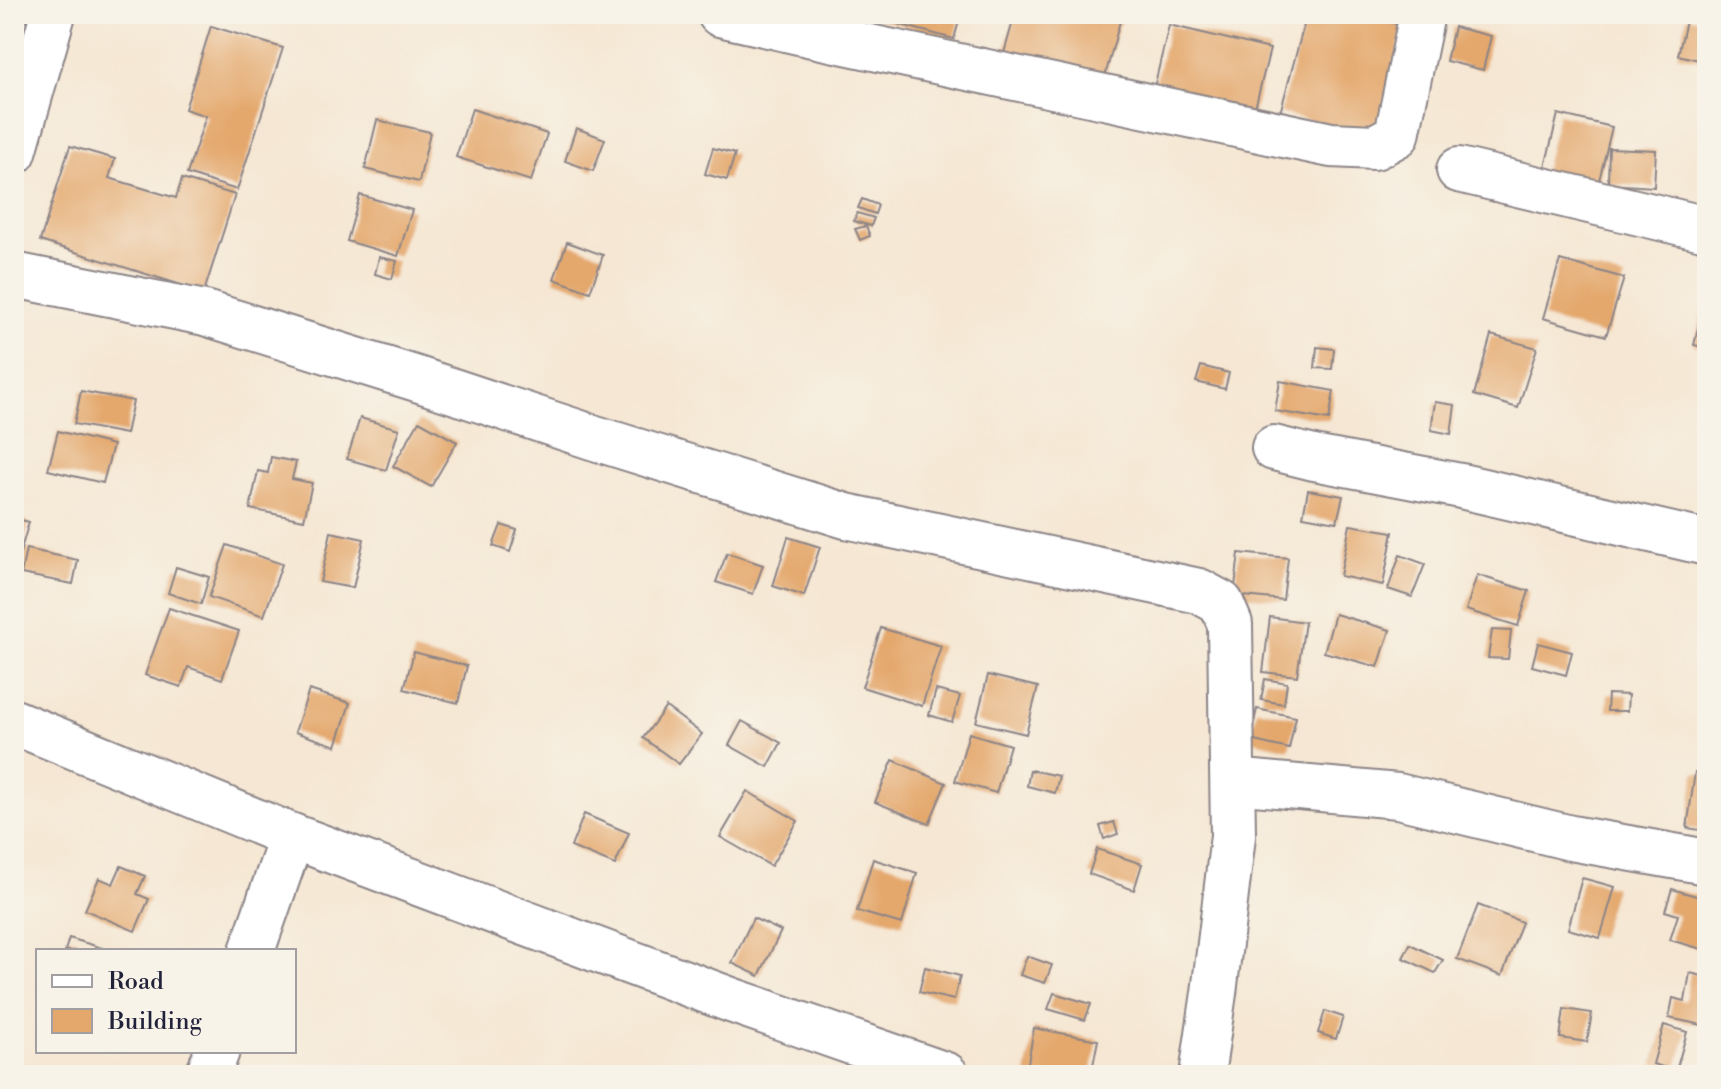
<svg xmlns="http://www.w3.org/2000/svg" width="1721" height="1089" font-family="'Libre Bodoni',serif">
	<style>
		.building { fill: #e4a86d }
		.lines { fill: none; stroke-linecap: round; stroke-linejoin: round }
		.street-casing { stroke: #8c8487; stroke-width: 48 }
		.street { stroke: #fff; stroke-width: 44 }
	</style>
	<rect width="100%" height="100%" fill="#f7f3e8"/>
	<filter id="ink" filterUnits="userSpaceOnUse"><feTurbulence type="fractalNoise" baseFrequency=".0125" numOctaves="2"/><feDisplacementMap in="SourceGraphic" scale="16" xChannelSelector="R" yChannelSelector="G"/><feConvolveMatrix kernelMatrix="1 2 1 2 8 2 1 2 1" color-interpolation-filters="sRGB"/></filter>
	<filter id="wash" filterUnits="userSpaceOnUse"><feTurbulence type="fractalNoise" baseFrequency=".006" numOctaves="4" result="noise"/><feDisplacementMap in="SourceGraphic" scale="32" xChannelSelector="R" yChannelSelector="G"/><feGaussianBlur stdDeviation="1.8" result="paint"/><feColorMatrix in="noise" values="0 0 0 0 0 0 0 0 0 0 0 0 0 0 0 0 0 1.4 0 .05"/><feComposite in="paint" operator="in"/></filter>
	<g filter="url(#wash)">
		<rect width="100%" height="100%" fill="#f5e7d3"/>
		<g id="blocks">
			<g class="building">
				<path d="M860,14H961L954,39Z"/>
				<path d="M1015,14H1122L1104,80L1004,53Z"/>
				<path d="M1307,14H1356L1404,26L1375,137L1280,113Z"/>
				<path d="M1687,17L1707,21V62L1678,55Z"/>
				<path d="M1169,25L1270,49L1253,116L1153,92Z"/>
				<path d="M211,26L283,48L237,190L187,174L206,116L185,109Z"/>
				<path d="M1454,27L1491,36L1483,70L1446,61Z"/>
				<path d="M472,109L547,134L531,181L456,157Z"/>
				<path d="M1558,114L1612,127L1597,189L1543,175Z"/>
				<path d="M377,120L430,132L419,182L365,169Z"/>
				<path d="M576,128L605,139L593,171L565,161Z"/>
				<path d="M70,146L115,159L109,178L176,198L182,179L235,195L204,292L40,241Z"/>
				<path d="M713,148L735,154L727,180L705,174Z"/>
				<path d="M1609,148L1656,150L1654,187L1608,184Z"/>
				<path d="M360,195L412,210L398,256L347,241Z"/>
				<path d="M862,199L878,205L875,214L858,208Z"/>
				<path d="M857,213L874,218L871,226L854,221Z"/>
				<path d="M866,226L870,236L860,240L855,229Z"/>
				<path d="M567,242L603,255L590,292L554,279Z"/>
				<path d="M379,257L397,261L392,279L375,274Z"/>
				<path d="M1560,260L1624,278L1606,336L1543,318Z"/>
				<path d="M1704,303H1707V348L1694,345Z"/>
				<path d="M1491,335L1537,348L1518,408L1474,395Z"/>
				<path d="M1317,347L1334,349L1332,369L1315,368Z"/>
				<path d="M1201,366L1229,373L1225,389L1196,382Z"/>
				<path d="M1280,381L1334,391L1329,420L1275,411Z"/>
				<path d="M81,391L133,401L126,434L74,424Z"/>
				<path d="M1435,402L1455,405L1451,434L1431,430Z"/>
				<path d="M360,418L399,429L386,470L347,459Z"/>
				<path d="M419,421L457,442L431,487L393,466Z"/>
				<path d="M58,431L113,445L103,483L48,470Z"/>
				<path d="M271,457L296,462L292,479L312,483L304,520L250,509L258,471L268,473Z"/>
				<path d="M1706,487H1707V524L1699,523Z"/>
				<path d="M1308,490L1343,496L1337,522L1303,516Z"/>
				<path d="M14,518L29,522L15,570H14Z"/>
				<path d="M501,525L517,530L510,552L493,546Z"/>
				<path d="M1350,525L1393,532L1383,585L1340,576Z"/>
				<path d="M331,532L364,539L353,588L320,582Z"/>
				<path d="M788,537L820,547L804,596L773,586Z"/>
				<path d="M227,545L282,564L264,616L209,597Z"/>
				<path d="M26,549L78,560L73,584L21,574Z"/>
				<path d="M727,553L763,565L753,594L716,582Z"/>
				<path d="M1239,553L1288,558L1283,600L1234,595Z"/>
				<path d="M1400,555L1425,564L1412,597L1388,589Z"/>
				<path d="M176,567L209,577L201,604L168,593Z"/>
				<path d="M1477,575L1529,591L1518,626L1466,610Z"/>
				<path d="M169,608L239,631L222,679L188,667L181,687L145,675Z"/>
				<path d="M1335,614L1390,630L1378,667L1324,652Z"/>
				<path d="M1270,617L1305,622L1297,676L1263,672Z"/>
				<path d="M881,628L941,646L922,706L862,687Z"/>
				<path d="M1492,630L1511,631L1508,659L1488,658Z"/>
				<path d="M1538,643L1572,652L1566,675L1532,666Z"/>
				<path d="M414,652L467,666L458,703L404,689Z"/>
				<path d="M988,675L1038,687L1026,734L976,722Z"/>
				<path d="M1265,679L1287,683L1284,704L1261,700Z"/>
				<path d="M309,690L350,703L336,746L295,732Z"/>
				<path d="M936,690L960,696L952,722L929,715Z"/>
				<path d="M1608,694L1628,695L1627,711H1607Z"/>
				<path d="M666,707L702,734L679,764L643,738Z"/>
				<path d="M1257,709L1296,717L1289,749L1250,740Z"/>
				<path d="M742,721L781,743L768,767L729,745Z"/>
				<path d="M969,733L1010,745L996,793L955,781Z"/>
				<path d="M893,760L946,783L929,824L875,802Z"/>
				<path d="M1030,770L1059,776L1055,793L1027,786Z"/>
				<path d="M1695,772L1707,774V831L1687,828Z"/>
				<path d="M747,791L798,821L771,866L720,837Z"/>
				<path d="M584,814L629,833L615,865L571,847Z"/>
				<path d="M1114,822L1118,834L1104,839L1100,826Z"/>
				<path d="M1097,849L1142,864L1134,890L1089,874Z"/>
				<path d="M873,859L917,873L902,924L857,911Z"/>
				<path d="M121,866L145,876L137,894L149,899L135,931L85,910L99,878L113,884Z"/>
				<path d="M1582,878L1615,887L1600,938L1568,929Z"/>
				<path d="M1672,889L1707,899V932L1702,949L1670,940L1678,915L1665,911Z"/>
				<path d="M1478,905L1522,922L1502,976L1457,959Z"/>
				<path d="M753,918L781,931L759,976L732,963Z"/>
				<path d="M69,938L109,950V951H65Z"/>
				<path d="M1410,944L1443,960L1435,973L1403,958Z"/>
				<path d="M1027,956L1052,965L1045,983L1020,975Z"/>
				<path d="M925,967L960,976L954,1000L919,992Z"/>
				<path d="M1690,973L1707,977V1026L1669,1018L1673,998L1685,1001Z"/>
				<path d="M1054,993L1091,1004L1085,1020L1048,1009Z"/>
				<path d="M1564,1009L1592,1013L1587,1042L1560,1038Z"/>
				<path d="M1325,1011L1343,1017L1336,1039L1318,1033Z"/>
				<path d="M1664,1025L1687,1032L1676,1071L1653,1064Z"/>
				<path d="M1034,1028L1098,1040L1091,1075H1026Z"/>
			</g>
		</g>
	</g>
	<g filter="url(#ink)">
		<use href="#blocks" fill-opacity="0" stroke="#8c8487" stroke-width="2"/>
		<g class="lines">
			<g class="street-casing">
				<g id="street">
					<path d="M720,14L808,34L1331,145L1375,147L1397,135L1422,14"/>
					<path d="M14,152L53,14"/>
					<path d="M1459,170L1707,229"/>
					<path d="M14,275L205,313L414,378L592,437L846,516L1199,591L1221,603L1230,624L1233,836L1214,993L1202,1075"/>
					<path d="M1274,448L1314,458L1461,486L1707,543"/>
					<path d="M14,722L292,836L731,1000L946,1075"/>
					<path d="M1233,781L1398,796L1571,838L1707,862"/>
					<path d="M252,951L292,836"/>
					<path d="M208,1075L217,1051"/>
				</g>
			</g>
			<use href="#street" class="street"/>
		</g>
	</g>
	<rect width="1721" height="1089" fill="none" stroke="#f7f3e8" stroke-width="48"/>
	<rect x="36" y="949" width="260" height="104" fill="#f7f3e8" stroke="#a29fa3" stroke-width="2"/>
	<rect x="52" y="975" width="40" height="12" fill="#ffffff" stroke="#a29fa3" stroke-width="2"/>
	<text x="108" y="989" font-size="24" fill="#22223b">Road</text>
	<rect x="52" y="1009" width="40" height="24" fill="#e4a86d" stroke="#a29fa3" stroke-width="2"/>
	<text x="108" y="1029" font-size="24" fill="#22223b">Building</text>
</svg>
